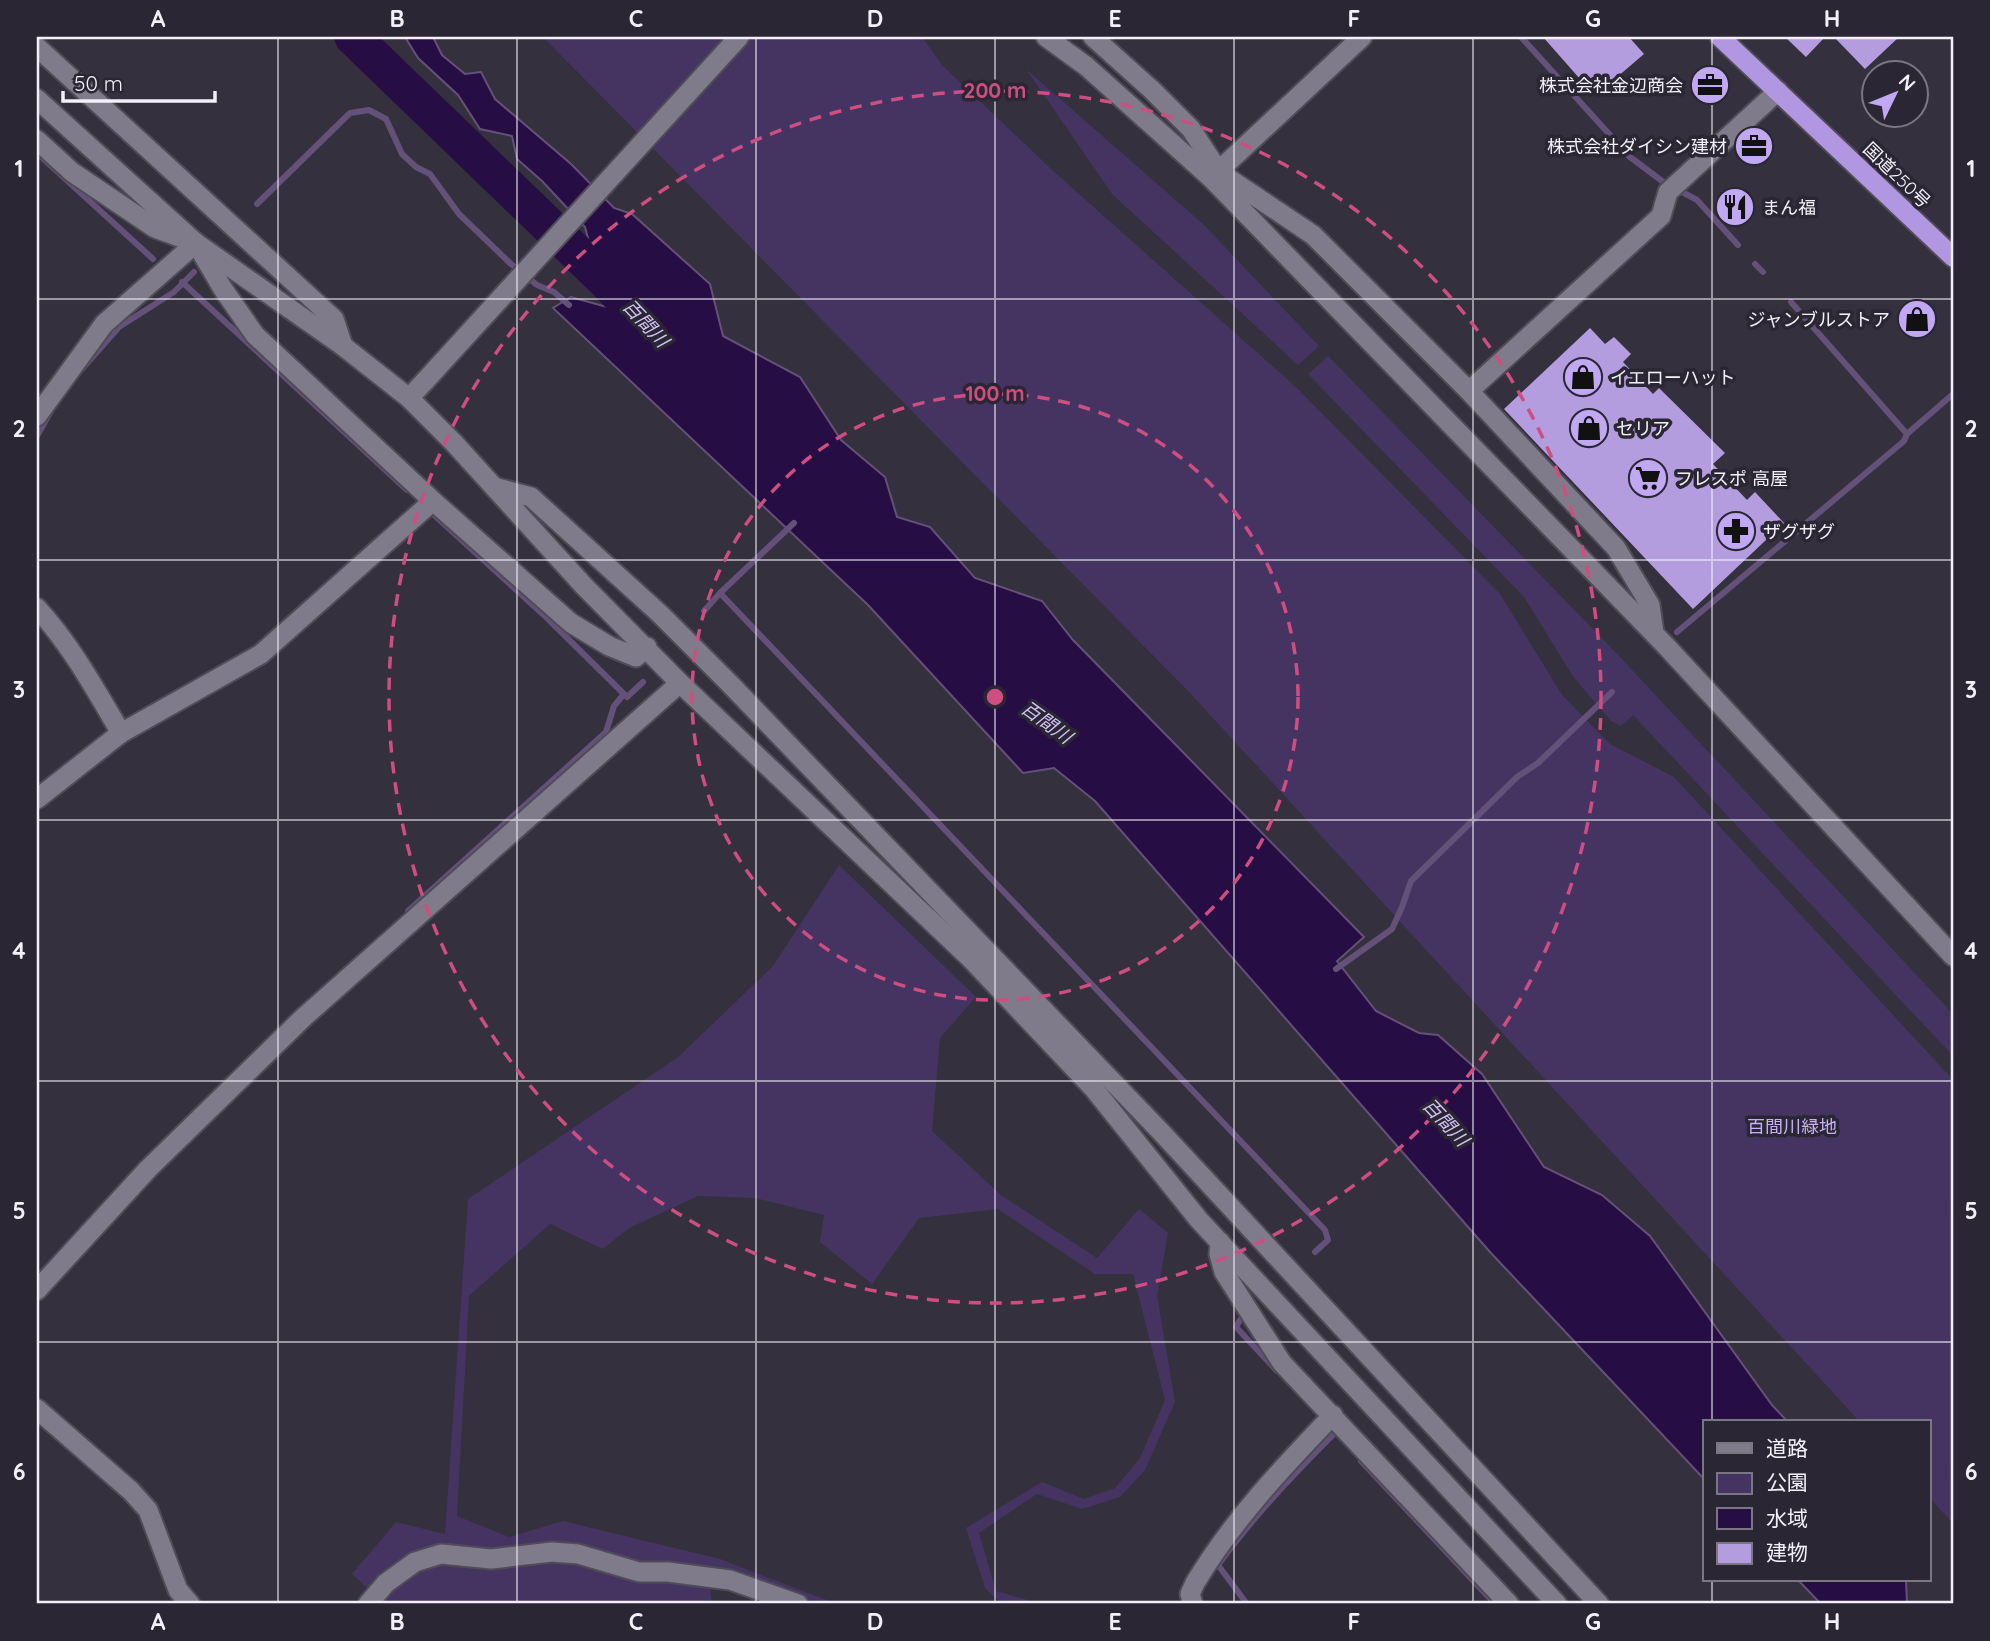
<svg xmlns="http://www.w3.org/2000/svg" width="1990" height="1641" font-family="Quicksand,'Noto Sans JP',sans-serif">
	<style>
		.green { fill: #453462 }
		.water { fill: #260d43; stroke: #64517a; stroke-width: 2 }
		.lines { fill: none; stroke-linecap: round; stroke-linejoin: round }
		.stream { stroke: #64517a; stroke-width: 6 }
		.river { stroke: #260d43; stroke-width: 37 }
		.building { fill: #b39ddf }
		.minor-casing { stroke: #504c57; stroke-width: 23 }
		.tertiary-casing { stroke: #504c57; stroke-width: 23 }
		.trunk-casing { stroke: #504c57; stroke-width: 23 }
		.minor { stroke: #807b8b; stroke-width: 19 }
		.tertiary { stroke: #807b8b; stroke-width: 19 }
		.trunk { stroke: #b196e2; stroke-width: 19 }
		.grid { fill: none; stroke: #f3f0f9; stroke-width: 2; stroke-opacity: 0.55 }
		.ring { fill: none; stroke: #ce4e82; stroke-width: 3.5; stroke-dasharray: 12 9 }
		.labels { text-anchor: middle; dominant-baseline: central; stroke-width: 7; stroke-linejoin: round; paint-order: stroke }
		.poi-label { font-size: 18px; fill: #f3f0f9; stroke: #2a2633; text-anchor: start }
		.street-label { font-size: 18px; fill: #f3f0f9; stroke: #2a2633 }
		.park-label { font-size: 18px; fill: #c7b0f6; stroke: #2a2633 }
		.water-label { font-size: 19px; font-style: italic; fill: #d2c1f6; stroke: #2a2633 }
		.centre { fill: #ce4e82; stroke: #2a2633; stroke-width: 3.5 }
		.ring-label { font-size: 21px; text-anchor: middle; font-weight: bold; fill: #ce4e82; stroke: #2a2633; stroke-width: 7; stroke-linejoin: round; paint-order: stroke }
		.neatline { fill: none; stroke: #f3f0f9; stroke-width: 2.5 }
		.grid-label { font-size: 23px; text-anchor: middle; font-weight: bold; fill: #f3f0f9 }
	</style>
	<rect width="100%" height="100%" fill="#34303d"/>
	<g class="green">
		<path d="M543,37H922L942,65L1051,169L1298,389L1500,594L1562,695L1610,744L1674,777L1953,1080V1524L1929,1497V1422H1860L1189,692Z"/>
		<path d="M1026,69L1203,224L1319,346L1298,365L1112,194Z"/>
		<path d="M1328,356L1620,657L1953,1014V1056L1633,715L1621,726L1611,721L1574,678L1524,597L1308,374Z"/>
		<path d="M839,865L976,997L940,1038L932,1131L1001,1195L1097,1258L1139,1209L1168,1233L1157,1296L1175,1402L1145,1470L1120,1497L1082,1509L1037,1494L979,1533L996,1591L1042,1604H1002L985,1588L966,1528L1042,1482L1084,1499L1115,1488L1140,1458L1165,1400L1133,1274H1095L998,1209L919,1218L872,1284L820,1242L824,1215L755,1198L698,1196L629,1228L603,1249L550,1224L469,1296L457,1516L509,1537L563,1521L720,1559L837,1604H777L739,1589L710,1587L712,1604H384L352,1574L396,1522L445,1534L468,1199L677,1058L773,966Z"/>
	</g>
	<g class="water">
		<path d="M405,37H433L442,55L465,74L481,72L495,99L571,164L614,208L632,214L710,284L723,336L800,377L841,440L885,477L897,517L930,527L975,578L1042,601L1073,640L1364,937L1337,961L1376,1011L1419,1033L1438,1035L1482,1074L1544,1167L1602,1195L1650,1236L1772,1405L1788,1422H1705V1480L1490,1252L1095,801L1054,768L1023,773L868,605L553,308L571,297L625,312L594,260L585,227L542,181L517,159L512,136L480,129L458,95L418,58Z"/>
		<path d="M1798,1580H1906L1907,1604H1821Z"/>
	</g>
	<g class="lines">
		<g class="stream">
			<path d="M1521,37L1630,157L1662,181L1697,200L1738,245"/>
			<path d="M37,153L153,259"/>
			<path d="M257,204L350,113L369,110L386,119L402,154L416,167L430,174L459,214L511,264L537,285L554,292L569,305"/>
			<path d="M1755,264L1763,272"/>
			<path d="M182,282L407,490"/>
			<path d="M1791,302L1907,434"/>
			<path d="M82,369L119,327L174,292L194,272"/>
			<path d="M37,436L51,411"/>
			<path d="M433,514L546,617L627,697L643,682"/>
			<path d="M720,593L1325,1230L1328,1240L1315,1252"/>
			<path d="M704,611L720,593L794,523"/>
			<path d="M1677,632L1904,441L1907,434L1953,394"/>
			<path d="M408,911L606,732L614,706L624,694"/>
			<path d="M1336,969L1392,929L1402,907L1411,881L1517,777L1538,763L1612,692"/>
			<path d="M1240,1320L1236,1327L1277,1371"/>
			<path d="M1361,1461L1495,1604"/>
			<path d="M1247,1604L1218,1565C1253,1517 1293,1475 1335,1433"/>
		</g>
		<path class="river" d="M353,37L607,282L643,320"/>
	</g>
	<g class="building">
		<path d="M1543,37H1629L1644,54L1595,96Z"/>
		<path d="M1785,37H1825L1806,57Z"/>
		<path d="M1834,37H1899L1865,69Z"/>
		<path d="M1590,328L1605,344L1614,337L1631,354L1623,362L1653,394L1659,388L1725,453L1713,464L1747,500L1755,492L1784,523L1693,609L1504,409Z"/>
	</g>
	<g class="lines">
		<g class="minor-casing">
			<g id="minor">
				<path d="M1093,37L1152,90L1191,129L1219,172L1313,235L1469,391L1616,548L1650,605L1654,633"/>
				<path d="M37,47L334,319L343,346"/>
				<path d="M37,140L72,172L155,228L196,243L223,289L255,335L433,501L571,623L609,646L636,657L647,647"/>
				<path d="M1211,178L1362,37"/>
				<path d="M425,381L739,37"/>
				<path d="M1469,391L1661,216L1668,192L1778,91"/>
				<path d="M37,416L104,324L196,243"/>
				<path d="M494,487L531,497L660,614L731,685L1162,1133L1599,1604"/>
				<path d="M37,608C71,645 95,689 121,733"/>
				<path d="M37,799L121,733L261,654L433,501"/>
				<path d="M1220,1242L1219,1254L1224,1272L1282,1363L1509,1604"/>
				<path d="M37,1290L148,1169L304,1017L680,683"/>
				<path d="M37,1409L131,1491L148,1510L178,1590L190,1604"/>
				<path d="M368,1604L386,1583L415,1562L441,1554L491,1559L552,1552L578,1554L639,1572H668L730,1580L798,1604"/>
				<path d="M1193,1604L1190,1594L1195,1583C1233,1520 1282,1468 1333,1415"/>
			</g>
		</g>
		<g class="tertiary-casing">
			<g id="tertiary">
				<path d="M1046,37L1086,66L1211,178L1666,646L1953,956"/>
				<path d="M37,99L196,243L343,346L409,398L454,443L584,586L680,683L971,959L1094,1089L1199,1220L1557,1604"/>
				<path d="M409,398L425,381"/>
			</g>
		</g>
		<g class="trunk-casing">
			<path id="trunk" d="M1720,37L1953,257"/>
		</g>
		<use href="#minor" class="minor"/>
		<use href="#tertiary" class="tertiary"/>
		<use href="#trunk" class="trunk"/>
	</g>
	<path class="grid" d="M278,37V1604M517,37V1604M756,37V1604M995,37V1604M1234,37V1604M1473,37V1604M1712,37V1422M37,299H1953M37,560H1953M37,820H1953M37,1081H1953M37,1342H1953M1712,1580V1604"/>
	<g class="ring">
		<circle cx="995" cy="697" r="303"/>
		<circle cx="995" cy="697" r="606"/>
	</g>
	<defs>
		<g id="office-disc" transform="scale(2.0125)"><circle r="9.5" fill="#c1a8f3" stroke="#2a2633"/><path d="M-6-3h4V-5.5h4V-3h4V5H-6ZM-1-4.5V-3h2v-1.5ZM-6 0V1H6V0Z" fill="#111"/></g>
		<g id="restaurant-disc" transform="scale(2.0125)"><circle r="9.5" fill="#c1a8f3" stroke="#2a2633"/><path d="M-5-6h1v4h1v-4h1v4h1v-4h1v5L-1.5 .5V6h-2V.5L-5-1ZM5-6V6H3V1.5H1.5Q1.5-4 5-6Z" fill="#111"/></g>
		<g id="shop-disc" transform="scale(2.0125)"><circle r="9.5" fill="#c1a8f3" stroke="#2a2633"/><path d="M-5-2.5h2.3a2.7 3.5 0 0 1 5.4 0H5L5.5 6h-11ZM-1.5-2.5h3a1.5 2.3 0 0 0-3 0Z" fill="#111"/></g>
		<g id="supermarket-disc" transform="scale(2.0125)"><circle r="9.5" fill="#c1a8f3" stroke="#2a2633"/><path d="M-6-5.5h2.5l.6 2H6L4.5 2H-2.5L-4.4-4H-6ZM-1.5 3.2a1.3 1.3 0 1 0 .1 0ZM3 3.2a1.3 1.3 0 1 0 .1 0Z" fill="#111"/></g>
		<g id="pharmacy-disc" transform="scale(2.0125)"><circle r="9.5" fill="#c1a8f3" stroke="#2a2633"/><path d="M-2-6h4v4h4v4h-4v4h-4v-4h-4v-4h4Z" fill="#111"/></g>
	</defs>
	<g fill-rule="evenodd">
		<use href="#office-disc" x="1710" y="85"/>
		<use href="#office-disc" x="1754" y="146"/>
		<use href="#restaurant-disc" x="1735" y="207"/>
		<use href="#shop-disc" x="1917" y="319"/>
		<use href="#shop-disc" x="1583" y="377"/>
		<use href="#shop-disc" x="1589" y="428"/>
		<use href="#supermarket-disc" x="1648" y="478"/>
		<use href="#pharmacy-disc" x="1736" y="531"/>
	</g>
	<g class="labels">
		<g class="poi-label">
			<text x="1683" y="85" text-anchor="end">株式会社金辺商会</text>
			<text x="1727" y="146" text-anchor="end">株式会社ダイシン建材</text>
			<text x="1762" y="207">まん福</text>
			<text x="1890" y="319" text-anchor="end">ジャンブルストア</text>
			<text x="1610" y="377">イエローハット</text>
			<text x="1616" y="428">セリア</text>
			<text x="1675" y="478">フレスポ 高屋</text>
			<text x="1763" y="531">ザグザグ</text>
		</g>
		<g class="street-label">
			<text transform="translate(1897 175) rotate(44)">国道250号</text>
		</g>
		<g class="park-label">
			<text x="1792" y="1126">百間川緑地</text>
		</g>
		<g class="water-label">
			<text transform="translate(646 323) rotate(47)">百間川</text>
			<text transform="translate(1047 722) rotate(36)">百間川</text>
			<text transform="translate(1446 1122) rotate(47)">百間川</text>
		</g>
	</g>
	<circle cx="995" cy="697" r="10" class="centre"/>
	<g class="ring-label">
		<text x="995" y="98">200 m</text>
		<text x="995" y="401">100 m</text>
	</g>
	<rect width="1990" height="1641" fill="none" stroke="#2a2633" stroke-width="77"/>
	<rect x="1703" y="1420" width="228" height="161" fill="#2a2633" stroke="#7a7782" stroke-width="2"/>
	<rect x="1717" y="1443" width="35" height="10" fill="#807b8b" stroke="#7a7782" stroke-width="2"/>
	<text x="1766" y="1456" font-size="21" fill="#f3f0f9">道路</text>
	<rect x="1717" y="1473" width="35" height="21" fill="#453462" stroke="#7a7782" stroke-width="2"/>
	<text x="1766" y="1490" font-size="21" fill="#f3f0f9">公園</text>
	<rect x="1717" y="1508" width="35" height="21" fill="#260d43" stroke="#7a7782" stroke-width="2"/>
	<text x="1766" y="1526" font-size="21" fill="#f3f0f9">水域</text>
	<rect x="1717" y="1543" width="35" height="21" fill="#b39ddf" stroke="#7a7782" stroke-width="2"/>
	<text x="1766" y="1560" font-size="21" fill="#f3f0f9">建物</text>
	<g transform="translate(1895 94) rotate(47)"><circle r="33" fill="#2a2633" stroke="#7a7782" stroke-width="2"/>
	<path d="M0-5L12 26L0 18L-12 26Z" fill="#c1a8f3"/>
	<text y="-10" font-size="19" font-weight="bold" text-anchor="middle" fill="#f3f0f9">N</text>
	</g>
	<path d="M63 91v10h152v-10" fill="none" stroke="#f3f0f9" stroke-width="3.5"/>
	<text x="74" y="91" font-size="21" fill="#f3f0f9" stroke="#2a2633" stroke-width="5" paint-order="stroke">50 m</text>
	<rect x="38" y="38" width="1914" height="1564" class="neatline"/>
	<g class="grid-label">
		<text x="158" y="27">A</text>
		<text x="397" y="27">B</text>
		<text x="636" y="27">C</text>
		<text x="875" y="27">D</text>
		<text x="1115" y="27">E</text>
		<text x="1354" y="27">F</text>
		<text x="1593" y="27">G</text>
		<text x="1832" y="27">H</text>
		<text x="19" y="177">1</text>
		<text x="1971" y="177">1</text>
		<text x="19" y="437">2</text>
		<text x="1971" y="437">2</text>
		<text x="19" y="698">3</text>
		<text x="1971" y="698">3</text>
		<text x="19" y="959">4</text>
		<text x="1971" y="959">4</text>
		<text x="19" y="1219">5</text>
		<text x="1971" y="1219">5</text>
		<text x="19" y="1480">6</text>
		<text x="1971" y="1480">6</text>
		<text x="158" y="1630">A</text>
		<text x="397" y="1630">B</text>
		<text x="636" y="1630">C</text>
		<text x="875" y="1630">D</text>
		<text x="1115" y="1630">E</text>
		<text x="1354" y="1630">F</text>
		<text x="1593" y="1630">G</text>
		<text x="1832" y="1630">H</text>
	</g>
</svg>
